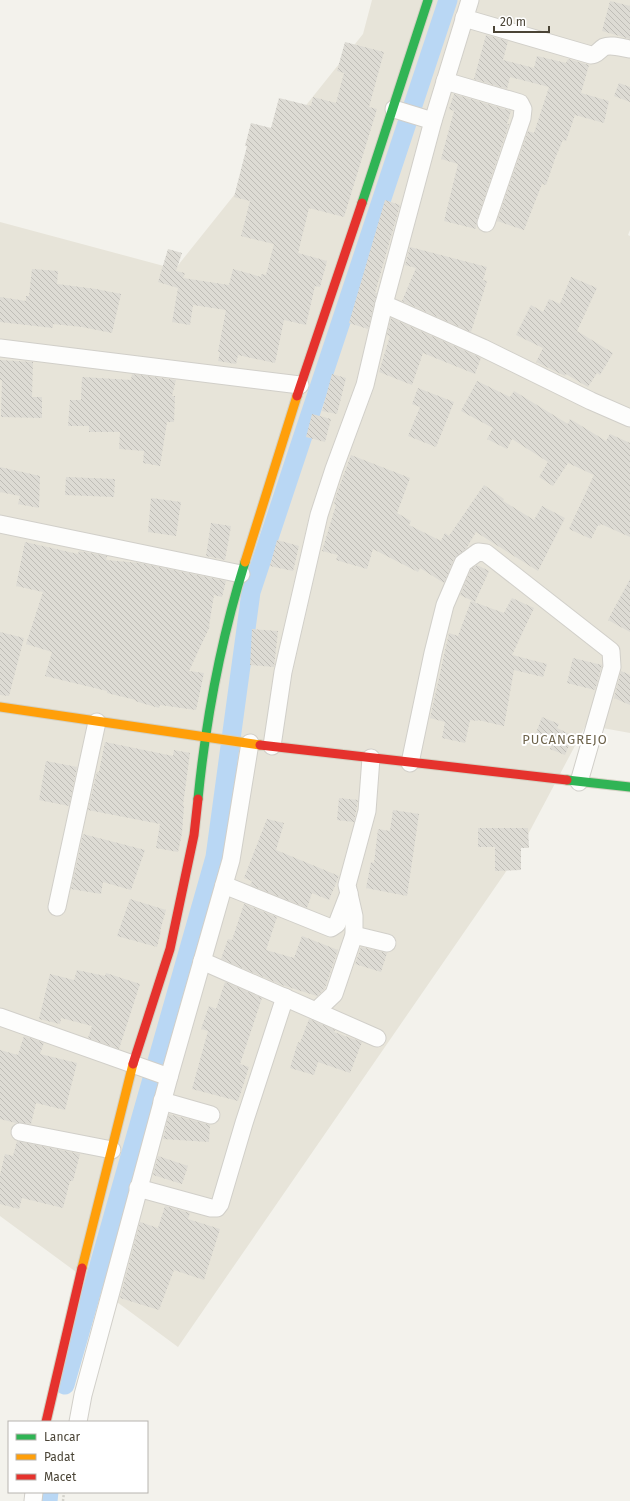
<svg xmlns="http://www.w3.org/2000/svg" width="630" height="1501" font-family="'Fira Sans',sans-serif">
	<style>
		.residential { fill: #e7e4d9 }
		.lines { fill: none; stroke-linecap: round; stroke-linejoin: round }
		.canal { stroke: #b9d7f4; stroke-width: 19 }
		.building { fill: url(#building-back-hatch) }
		.street-casing { stroke: #d1cfc9; stroke-width: 19 }
		.fast-casing { stroke: #d3d0c2; stroke-width: 11 }
		.slow-casing { stroke: #d3d0c2; stroke-width: 11 }
		.jam-casing { stroke: #d3d0c2; stroke-width: 11 }
		.path { stroke: #d3d2cb; stroke-width: 2.5; stroke-dasharray: 2 2; stroke-linecap: butt }
		.street { stroke: #fdfdfc; stroke-width: 17 }
		.fast { stroke: #30b455; stroke-width: 9 }
		.slow { stroke: #ff9f0a; stroke-width: 9 }
		.jam { stroke: #e5322d; stroke-width: 9 }
		.labels { text-anchor: middle; dominant-baseline: central; stroke-width: 4; stroke-linejoin: round; paint-order: stroke }
		.quarter-label { font-size: 13px; letter-spacing: 1px; fill: #6e644c; stroke: #fff }
	</style>
	<defs>
		<pattern id="building-back-hatch" width="6" height="6" patternUnits="userSpaceOnUse"><rect width="6" height="6" fill="#dddbd4"/><path d="M-1 5l2 2M0 0l6 6M5-1l2 2" fill="none" stroke="#bfbdb7"/></pattern>
	</defs>
	<rect width="100%" height="100%" fill="#f3f2ec"/>
	<path class="residential" d="M372,0H630V230L628,235L630,236V733L586,725L516,857L178,1347L0,1216V222L175,269L363,34Z"/>
	<g class="lines">
		<g class="canal">
			<path d="M65,1385L215,857L251,592L448,0"/>
			<path d="M48,1501L49,1492"/>
		</g>
	</g>
	<g class="building">
		<path d="M610,1L630,6V39L602,31Z"/>
		<path d="M486,35L508,41L503,60L534,68L537,56L566,63L568,59L589,65L581,93L609,101L604,123L575,115L566,141L563,140L556,156L546,185L542,184L524,230L497,221L528,131L534,133L549,87L510,77L507,89L474,79Z"/>
		<path d="M345,42L384,52L369,107L377,109L344,217L309,208L298,253L327,261L320,287L315,286L306,325L284,320L275,363L238,355L236,364L218,361L220,352H218L226,310L193,305L190,325L172,322L178,288L158,282L168,249L182,253L176,271L185,273L183,278L229,285L233,269L261,277V274L266,275L274,244L241,236L250,201L234,197L247,146H245L251,123L271,128L279,98L311,106L313,97L336,103L344,73L337,71Z"/>
		<path d="M619,83L630,87V102L614,96Z"/>
		<path d="M454,94L511,111L507,124H509L477,220L476,229L444,221L458,164L441,159L454,111L449,109Z"/>
		<path d="M385,200L400,205L375,293H377L368,329L349,323Z"/>
		<path d="M410,247L487,267L483,280L487,281L471,332L402,301L416,268L405,265Z"/>
		<path d="M32,269L58,271L57,284L96,289L121,294L112,333L82,327L53,324V328L0,322V297L26,301V296H29Z"/>
		<path d="M571,277L597,288L577,331L613,353L600,375L597,373L588,387L566,374L565,376L536,362L543,348L516,335L531,305L543,312L549,299L560,304Z"/>
		<path d="M391,318L481,358L475,374L423,353L412,385L379,372L390,336L387,335Z"/>
		<path d="M0,360L33,362L32,397H42V418L1,417L2,380H0Z"/>
		<path d="M132,374L176,380L172,396H175L174,422H167L160,466L143,463L144,451L119,449L120,432H89V426H68L70,400H81L82,377L131,380Z"/>
		<path d="M332,374L346,378L337,414L322,411Z"/>
		<path d="M477,381L510,397L514,391L568,424L570,419L606,441L610,434L630,443V537L601,524L600,526L598,525L591,539L569,529L594,475L568,463L553,486L539,477L548,462L545,460L512,439L507,449L487,439L493,428L461,411Z"/>
		<path d="M418,388L454,402L436,447L408,436L420,407L412,404Z"/>
		<path d="M312,414L331,419L325,442L306,437Z"/>
		<path d="M351,455L410,478L397,513L411,521L409,525L441,541L445,533L449,536L484,485L504,499L503,501L534,520L542,506L565,518L538,571L476,532L466,549L454,559L444,583L420,568L418,572L373,549L367,569L336,560L338,555L322,551L336,505L334,504L337,493Z"/>
		<path d="M0,467L40,476L39,508L18,504L20,496L0,492Z"/>
		<path d="M66,477L115,479L114,497L65,495Z"/>
		<path d="M151,498L181,502L176,536L148,532Z"/>
		<path d="M211,523L231,526L225,560L206,556Z"/>
		<path d="M277,540L299,546L293,571L270,566Z"/>
		<path d="M25,542L78,554L79,551L107,556L106,560L140,563L226,581L222,597L214,595L209,626H210L189,671L204,673L196,710L160,705L159,708L135,701L136,700L107,693V691L45,676L52,652L26,644L43,592L16,586Z"/>
		<path d="M477,565L489,571L475,602L460,595L471,569Z"/>
		<path d="M630,579V632L608,620Z"/>
		<path d="M512,598L534,608L512,655L547,664L543,677L514,670L504,726L478,720V721L470,720L465,743L442,738L445,722L430,718L449,633L458,636L471,601L504,613Z"/>
		<path d="M252,629L278,631L274,667L250,665Z"/>
		<path d="M0,632L24,638L9,696L0,695Z"/>
		<path d="M573,658L602,665L595,690L567,683Z"/>
		<path d="M621,671L630,675V705L614,698Z"/>
		<path d="M542,717L559,724L557,728L573,736L565,755L550,749L552,744L534,738Z"/>
		<path d="M105,742L173,756L174,750L190,753L183,805L184,806L182,833L178,852L156,848L160,824L88,810L97,772H99Z"/>
		<path d="M46,761L77,767L69,806L39,800Z"/>
		<path d="M339,798L358,800L354,822L337,820Z"/>
		<path d="M393,810L419,814L407,896L366,888L371,862L374,863L378,829L390,831Z"/>
		<path d="M267,819L284,823L276,850L339,876L329,900L312,893L307,908L250,885L252,881L244,878Z"/>
		<path d="M478,828H528L529,848H521V870L495,871V847H478Z"/>
		<path d="M83,834L145,850L131,890L103,882L101,894L71,889Z"/>
		<path d="M130,899L166,910L160,931H161L157,947L117,936Z"/>
		<path d="M244,904L277,917L266,950L294,958L302,936L338,950L325,988L317,996L282,985L221,959L228,939L232,940Z"/>
		<path d="M361,947L387,953L381,972L355,964Z"/>
		<path d="M77,970L105,976L106,973L140,984L119,1049L88,1038L92,1026L61,1018L60,1024L39,1019L50,974L74,980Z"/>
		<path d="M225,982L262,998L240,1064L249,1067L238,1101L192,1089L208,1031L201,1029L209,1006L216,1009Z"/>
		<path d="M309,1019L335,1030L334,1032L362,1042L350,1073L318,1062L314,1075L290,1068L298,1042L300,1043Z"/>
		<path d="M24,1036L44,1043L40,1054L77,1063L65,1110L36,1103L31,1124L16,1123L0,1119V1050L18,1055Z"/>
		<path d="M169,1114L210,1125L209,1142L163,1139Z"/>
		<path d="M17,1141L80,1154L73,1181H70L63,1208L22,1198L19,1209L0,1204V1175L5,1154L13,1156Z"/>
		<path d="M158,1156L188,1166L182,1184L153,1175Z"/>
		<path d="M165,1206L190,1213L188,1219L220,1229L204,1280L174,1270L159,1310L120,1298L140,1222L158,1228Z"/>
	</g>
	<g class="lines">
		<g class="street-casing">
			<g id="street">
				<path d="M464,18L591,55C597,55 599,50 604,47C611,44 623,48 630,49"/>
				<path d="M445,81L520,103L523,109L522,118L486,223"/>
				<path d="M394,109L433,121"/>
				<path d="M384,304L483,348L591,401L630,418"/>
				<path d="M0,348L300,385"/>
				<path d="M0,524L241,574"/>
				<path d="M272,746L283,672L319,515L334,469L365,385L384,304L433,121L470,0"/>
				<path d="M410,763L433,653L445,605L463,563L478,552L486,553L611,651L612,667L579,782"/>
				<path d="M224,885L331,928L337,924L349,893"/>
				<path d="M57,907L97,722"/>
				<path d="M354,935L387,943"/>
				<path d="M202,961L377,1038"/>
				<path d="M316,1011L334,994L354,935V916L347,885L367,811L371,758"/>
				<path d="M0,1017L169,1077"/>
				<path d="M162,1101L211,1115"/>
				<path d="M20,1132L112,1150"/>
				<path d="M138,1188L211,1208H217L220,1204L244,1123L285,997"/>
				<path d="M78,1422L83,1395L169,1077L231,860L250,743"/>
				<path d="M33,1501L34,1492"/>
			</g>
		</g>
		<g class="fast-casing">
			<g id="fast">
				<path d="M362,203L428,0"/>
				<path d="M567,780L630,787"/>
				<path d="M198,799C206,718 221,639 245,562"/>
			</g>
		</g>
		<g class="slow-casing">
			<g id="slow">
				<path d="M245,562L297,396"/>
				<path d="M0,707L260,745"/>
				<path d="M82,1268L133,1064"/>
			</g>
		</g>
		<g class="jam-casing">
			<g id="jam">
				<path d="M297,396L362,203"/>
				<path d="M260,745L567,780"/>
				<path d="M133,1064L170,949L194,835L198,799"/>
				<path d="M46,1422L82,1268"/>
			</g>
		</g>
		<path class="path" d="M63,1501L64,1492"/>
		<use href="#street" class="street"/>
		<use href="#fast" class="fast"/>
		<use href="#slow" class="slow"/>
		<use href="#jam" class="jam"/>
	</g>
	<g class="labels">
		<g class="quarter-label">
			<text x="565" y="739">PUCANGREJO</text>
		</g>
	</g>
	<rect x="8" y="1421" width="140" height="72" fill="#ffffff" stroke="#b7b4af"/>
	<rect x="16" y="1434" width="20" height="6" fill="#30b455" stroke="#b7b4af"/>
	<text x="44" y="1441" font-size="12" fill="#4a4436">Lancar</text>
	<rect x="16" y="1454" width="20" height="6" fill="#ff9f0a" stroke="#b7b4af"/>
	<text x="44" y="1461" font-size="12" fill="#4a4436">Padat</text>
	<rect x="16" y="1474" width="20" height="6" fill="#e5322d" stroke="#b7b4af"/>
	<text x="44" y="1481" font-size="12" fill="#4a4436">Macet</text>
	<path d="M494 26v6h55v-6" fill="none" stroke="#4a4436" stroke-width="2"/>
	<text x="500" y="26" font-size="12" fill="#4a4436" stroke="#ffffff" stroke-width="3" paint-order="stroke">20 m</text>
</svg>
